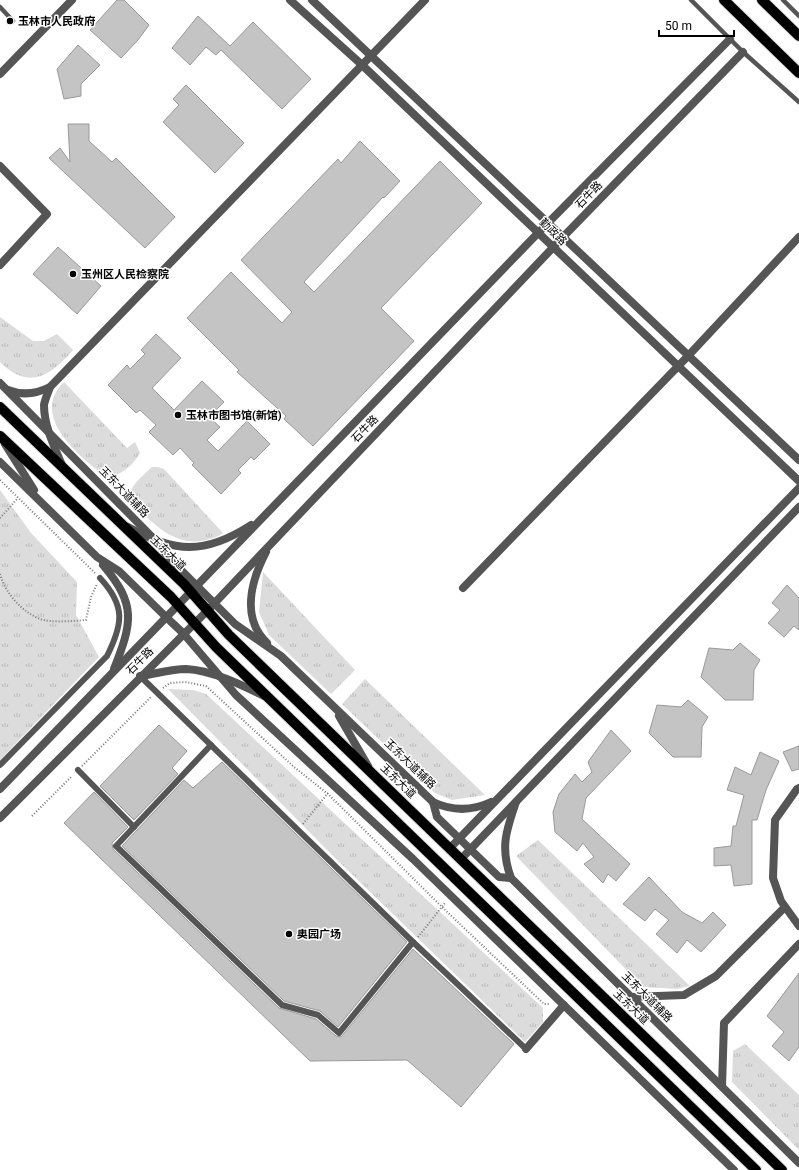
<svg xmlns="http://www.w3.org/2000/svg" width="799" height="1170" font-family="Roboto,'Noto Sans SC',sans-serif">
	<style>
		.grass { fill: url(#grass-tufts) }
		.building { fill: #c4c4c4; stroke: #999 }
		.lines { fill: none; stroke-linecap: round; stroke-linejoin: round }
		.primary-casing { stroke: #dbdbdb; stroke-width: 12 }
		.path { stroke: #777; stroke-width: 2; stroke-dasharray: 1 2; stroke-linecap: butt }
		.service { stroke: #555; stroke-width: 4.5 }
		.pedestrian { stroke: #555; stroke-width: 6 }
		.minor { stroke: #555; stroke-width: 8 }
		.tertiary { stroke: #555; stroke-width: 8 }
		.primary { stroke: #000; stroke-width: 10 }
		.poi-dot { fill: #000; stroke: #fff; stroke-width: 1.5 }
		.labels { text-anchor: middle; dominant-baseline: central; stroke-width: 3; stroke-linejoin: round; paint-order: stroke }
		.poi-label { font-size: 11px; font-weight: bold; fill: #000; stroke: #fff; text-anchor: start }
		.street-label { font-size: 11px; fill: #000; stroke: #fff }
	</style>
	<defs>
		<pattern id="grass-tufts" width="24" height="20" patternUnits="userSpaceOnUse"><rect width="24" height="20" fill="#dcdcdc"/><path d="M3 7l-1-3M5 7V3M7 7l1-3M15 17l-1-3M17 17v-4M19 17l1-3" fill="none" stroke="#bbb"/></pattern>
	</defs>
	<rect width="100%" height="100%" fill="#fff"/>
	<g class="grass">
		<path d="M0,317L33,341H44L57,334L73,350C50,377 28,390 0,362Z"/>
		<path d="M64,382L127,448L135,442L140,453C133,465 120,478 105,476C79,456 29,416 64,382Z"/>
		<path d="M152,467H158L164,469L223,533C218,537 213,538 206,540C174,548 150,521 130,500C128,486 143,476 152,467Z"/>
		<path d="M0,490L31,533L77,582L76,615L99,657L0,760Z"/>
		<path d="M263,572L355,670L331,694L269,635L259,612Z"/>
		<path d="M365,679L485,795L452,800L435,793L342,704Z"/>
		<path d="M168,689L193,690L206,694L543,1008V1022L525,1042L335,858Z"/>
		<path d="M538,840L690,986L677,989L643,987L516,856Z"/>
		<path d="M745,1044L799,1095V1150L732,1082L733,1051Z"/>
	</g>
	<g class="building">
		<path d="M117,0H124L149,25L138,40L121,58L90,30Z"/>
		<path d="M198,16L230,46L253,22L311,79L282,109L221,50L216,55L206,47L190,65L172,48Z"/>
		<path d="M78,45L100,65L81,84V96L64,99L57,69Z"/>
		<path d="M186,85L244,143L215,173L163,122L179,105L173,99Z"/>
		<path d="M68,124H89V141L112,162L116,158L175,217L145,248L49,158L60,148L70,162Z"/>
		<path d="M360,141L400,181L384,198L383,197L304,282L314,292L440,161L482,203L381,308L414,341L313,446L284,419L286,416L237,372L239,370L187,318L231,272L282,323L292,312L241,260L338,159L341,163Z"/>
		<path d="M58,247L101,286L77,314L33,274Z"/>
		<path d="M156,334L181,358L152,388L174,410L202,381L224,402L209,417L220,427L207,440L218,451L247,421L270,444L254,460L251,457L238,470L241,473L221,494L192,465L194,463L180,448L173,455L149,432L156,425L140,410L136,413L108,385L127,365L130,369L145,354L141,350Z"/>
		<path d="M787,585L799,598V630L794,626L784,637L768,623L780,610L772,603Z"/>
		<path d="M740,643L760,660L754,670L753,700H725L701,677L709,648L733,650Z"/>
		<path d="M688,700L708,717L702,727L701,757H673L649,733L657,705L681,707Z"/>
		<path d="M159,725L187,751L172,768L178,774L134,820L100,786Z"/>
		<path d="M611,730L631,751L586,798L582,819L630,864L616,881L608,874L603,883L584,864L594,857L583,843L577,851L555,832L553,812L559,794L575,774L582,782L592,772L588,762Z"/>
		<path d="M799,746V769L792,771L783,752Z"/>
		<path d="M760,752L779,761L766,790L757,820H752V884L734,886L731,865L714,866V848L731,846L733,826H736L744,795L727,790L735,767L751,775Z"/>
		<path d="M222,762L407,942L338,1027L320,1011L284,1001L122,846L184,780L193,788Z"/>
		<path d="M94,792L128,827L112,843L113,849L279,1008L316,1019L336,1036L341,1037L413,949L514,1044L461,1107L407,1060L310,1061L64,823Z"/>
		<path d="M649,877L682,912L702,923L713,912L726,925L701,952L687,940L677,953L656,934L669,920L655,909L645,921L623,904Z"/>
		<path d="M799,973V1047L789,1061L772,1046L784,1032L767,1016Z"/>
	</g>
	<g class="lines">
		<g class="primary-casing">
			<g id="primary">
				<path d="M724,0L799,73"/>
				<path d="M762,0L799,36"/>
				<path d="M0,407L184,584L229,635L782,1170"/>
				<path d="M0,436L171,597L216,647L756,1170"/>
			</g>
		</g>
		<g class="path">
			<path d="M0,480L95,573"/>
			<path d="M0,518L18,498"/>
			<path d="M0,574C6,594 21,611 40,619C51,623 74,621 86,620L91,597L97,584"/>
			<path d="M163,688L170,683L185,682L206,686L294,767L328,794L442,907L544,1004H550"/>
			<path d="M82,766L151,697"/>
			<path d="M32,816L72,776"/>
			<path d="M303,824L328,793"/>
			<path d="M418,937L445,903"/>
		</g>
		<g class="service">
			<path d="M691,0L743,52L799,102"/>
			<path d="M783,0L799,16"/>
			<path d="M0,7L13,21"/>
		</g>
		<g class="pedestrian">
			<path d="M140,676L413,942L526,1049"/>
			<path d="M211,745L116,846L282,1005L318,1015L339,1033L413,942"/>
			<path d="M0,765L107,656C123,624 126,606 100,578"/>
			<path d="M78,770L134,827"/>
		</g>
		<g class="minor">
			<path d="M0,166L47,214L0,265"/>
			<path d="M799,788L797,789L775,820L773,878L781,901L799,926"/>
			<path d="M632,997L684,995L716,976L785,907"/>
			<path d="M526,1049L564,1005"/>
			<path d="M722,1086L724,1023L799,944"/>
		</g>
		<g class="tertiary">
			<path d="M290,0L361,64L799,481"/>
			<path d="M312,0L799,460"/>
			<path d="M0,74L72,0"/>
			<path d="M0,383L157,542L168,557L235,624L281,656L433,802L437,817L499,877L511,878L799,1163"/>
			<path d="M50,387C48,393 45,399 44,405C44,426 54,446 62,465"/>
			<path d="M8,390C23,396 36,394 50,387L425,0"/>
			<path d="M5,444L34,490"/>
			<path d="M0,462L97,557L119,571L166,617L183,633L236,695L413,859L734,1170"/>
			<path d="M128,527C174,553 205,555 251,525"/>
			<path d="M266,552C251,581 241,618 267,643"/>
			<path d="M103,565C137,605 132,623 114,669"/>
			<path d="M463,588L688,356L799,237"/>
			<path d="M140,676C155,674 171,669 186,669C211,670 242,685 264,696"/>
			<path d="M339,716L368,766"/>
			<path d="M0,789L538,233L730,39"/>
			<path d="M433,802C452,811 472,811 491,802"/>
			<path d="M0,818L208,610L563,237L743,52"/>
			<path d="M450,848L799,488"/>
			<path d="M461,859L799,507"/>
			<path d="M511,878C500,848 506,831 516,802"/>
		</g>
		<use href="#primary" class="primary"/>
	</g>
	<g class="poi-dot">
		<circle cx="10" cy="21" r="4"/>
		<circle cx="73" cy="274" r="4"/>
		<circle cx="178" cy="415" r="4"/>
		<circle cx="289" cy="934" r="4"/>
	</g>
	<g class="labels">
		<g class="poi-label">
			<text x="18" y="21">玉林市人民政府</text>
			<text x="81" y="274">玉州区人民检察院</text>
			<text x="186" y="415">玉林市图书馆(新馆)</text>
			<text x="297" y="934">奥园广场</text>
		</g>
		<g class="street-label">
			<text transform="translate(589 195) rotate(-46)">石牛路</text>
			<text transform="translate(553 232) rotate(44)">勤政路</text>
			<text transform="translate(365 429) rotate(-46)">石牛路</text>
			<text transform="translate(124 492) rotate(46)">玉东大道辅路</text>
			<text transform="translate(168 553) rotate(44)">玉东大道</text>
			<text transform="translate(140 661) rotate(-45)">石牛路</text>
			<text transform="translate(410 764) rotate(44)">玉东大道辅路</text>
			<text transform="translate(398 781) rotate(44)">玉东大道</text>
			<text transform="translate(647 997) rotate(45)">玉东大道辅路</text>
			<text transform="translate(631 1007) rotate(44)">玉东大道</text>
		</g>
	</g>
	<path d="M659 30v6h75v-6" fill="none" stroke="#000000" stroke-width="2"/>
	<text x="665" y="30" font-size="12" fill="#000000" stroke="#ffffff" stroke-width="3" paint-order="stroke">50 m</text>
</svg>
